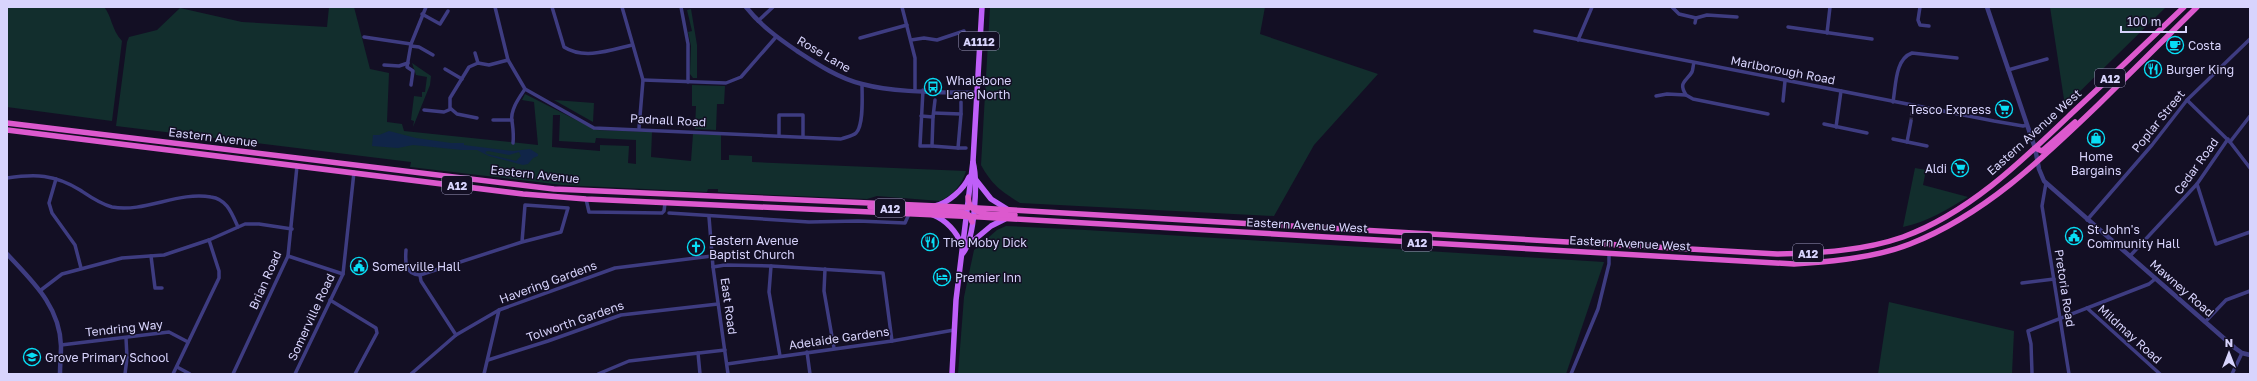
<svg xmlns="http://www.w3.org/2000/svg" width="2257" height="381" font-family="'Golos Text',sans-serif">
	<style>
		.green { fill: #122e2d; fill-rule: evenodd }
		.water { fill: #102548; fill-rule: evenodd }
		.lines { fill: none; stroke-linecap: round; stroke-linejoin: round }
		.minor-tunnel { stroke: #312d45; stroke-width: 3.5; stroke-dasharray: 3.5 2; stroke-linecap: butt }
		.minor { stroke: #3e3c81; stroke-width: 3.5 }
		.tertiary { stroke: #3e3c81; stroke-width: 4.5 }
		.primary { stroke: #bf5ff9; stroke-width: 5.5 }
		.trunk { stroke: #dc59ce; stroke-width: 5.5 }
		.labels { text-anchor: middle; dominant-baseline: central; stroke-width: 3; stroke-linejoin: round; paint-order: stroke }
		.shield { fill: #130f24; stroke: #9d99bc; stroke-width: 1 }
		.shield-label { font-size: 11px; font-weight: bold; fill: #d8d4fd }
		.poi-label { font-size: 12px; fill: #d8d4fd; stroke: #130f24; text-anchor: start }
		.street-label { font-size: 12px; fill: #d8d4fd; stroke: #130f24 }
	</style>
	<rect width="100%" height="100%" fill="#130f24"/>
	<g class="green">
		<path d="M7,7H104C112,16 111,29 122,41L112,121L7,107Z"/>
		<path d="M329,7H354L370,69L389,73L387,122L402,124L404,131L538,145L534,102L522,100L525,94L596,130L652,132L651,157L691,161L693,134L721,135V160H729V155L752,156V162L966,171C962,185 953,195 940,201L877,196L867,199L730,193L718,192V189H708L707,192L562,185L410,167L411,162L116,126L127,42L129,37L157,30L180,8L242,22L327,27ZM553,115H560L559,141L595,143L596,138L636,140V164L628,163L629,146L600,145V151L552,147Z"/>
		<path d="M990,7H1265L1260,34L1378,74L1314,145L1274,216L1020,203C1001,191 992,185 981,165Z"/>
		<path d="M2050,7H2166L2065,106Z"/>
		<path d="M691,9L697,45V78H693L690,74L691,46L688,32L692,31L687,10Z"/>
		<path d="M412,63L431,76L430,85L413,127L414,121L411,120L414,96L422,97V92H425L427,77L416,75Z"/>
		<path d="M692,85L725,86L724,104H717L716,130L695,129L696,106H692Z"/>
		<path d="M554,100L594,103L593,122Z"/>
		<path d="M1915,168L1926,170L1923,185L1968,197C1948,209 1927,222 1903,227Z"/>
		<path d="M1006,226L1086,230L1604,262L1566,374H958L964,297L974,250L997,230Z"/>
		<path d="M1889,302L2014,331L2012,374H1878Z"/>
	</g>
	<path class="water" d="M389,131L416,138L451,143H464V145L513,151L530,149L538,154V156L533,158L528,164L523,165L489,156L477,150H462L413,145L398,148L372,146L373,135H379ZM488,151L509,155L519,152L521,156L516,161L487,154L485,152Z"/>
	<g class="lines">
		<path class="minor-tunnel" d="M1911,121L1912,111"/>
		<g class="minor">
			<path d="M495,7L508,60L525,89L594,128L841,139C846,137 853,136 856,133C864,125 862,96 862,84"/>
			<path d="M552,7L564,47C584,60 611,50 632,45"/>
			<path d="M622,7L643,80L639,128"/>
			<path d="M681,7L688,44V82"/>
			<path d="M902,7L915,58V90"/>
			<path d="M1672,7L1679,14L1696,18L1695,23"/>
			<path d="M1920,7L1918,20L1920,25L1929,26"/>
			<path d="M422,14L440,24L448,11"/>
			<path d="M1696,18L1707,15L1737,17"/>
			<path d="M758,21L773,7"/>
			<path d="M1788,27L1872,39"/>
			<path d="M1535,31L1994,121L2023,126L2027,125"/>
			<path d="M1827,33L1830,7"/>
			<path d="M364,37L411,44"/>
			<path d="M860,38L907,25"/>
			<path d="M911,40L924,38L937,40L964,31"/>
			<path d="M1578,40L1592,7"/>
			<path d="M411,46L419,47L433,55"/>
			<path d="M475,53L478,63"/>
			<path d="M1694,63C1693,65 1693,70 1692,72C1686,82 1678,82 1686,95L1693,99L1768,114"/>
			<path d="M384,65L399,66L408,63"/>
			<path d="M445,69L462,79"/>
			<path d="M2008,70L2047,59"/>
			<path d="M643,80L726,83L741,77L776,37"/>
			<path d="M411,85L413,71L407,67L411,44L426,7"/>
			<path d="M923,90L920,146H932L933,117"/>
			<path d="M1656,96L1667,94L1686,95"/>
			<path d="M2187,100L2230,142L2250,168"/>
			<path d="M1783,101L1785,81"/>
			<path d="M1893,102C1896,85 1895,59 1912,53L1957,58"/>
			<path d="M424,110L444,112L451,109"/>
			<path d="M961,114V102"/>
			<path d="M921,116L933,117L935,100"/>
			<path d="M477,118L457,114L450,108V98L469,67L478,63L489,65L508,60"/>
			<path d="M493,120H512"/>
			<path d="M1824,124L1867,133"/>
			<path d="M1836,127L1841,91"/>
			<path d="M779,136V115H803V137"/>
			<path d="M1893,139L1927,146"/>
			<path d="M1907,142L1911,121"/>
			<path d="M2230,142L2250,116"/>
			<path d="M513,143C514,134 513,129 512,121C510,110 519,98 525,89"/>
			<path d="M932,146L958,148L961,114L934,113"/>
			<path d="M958,148H966"/>
			<path d="M7,178C35,174 54,174 80,190C89,196 100,204 112,207C145,213 178,191 211,197C227,199 232,214 238,227"/>
			<path d="M56,179L49,203L52,213L75,245L81,268"/>
			<path d="M2046,183L2042,206L2069,374"/>
			<path d="M2197,184L2216,244L2250,232"/>
			<path d="M586,199L589,212L662,213L664,211L665,203"/>
			<path d="M669,213L809,222L858,221L905,223L909,214"/>
			<path d="M709,217L713,267L728,374"/>
			<path d="M2087,220L2152,145L2187,100L2250,39"/>
			<path d="M406,250C405,263 405,274 420,275L522,242L561,232L568,208L525,205L522,242"/>
			<path d="M151,256L155,288H162"/>
			<path d="M288,256L343,274"/>
			<path d="M2130,256L2197,184L2228,139"/>
			<path d="M771,266L769,292L780,356"/>
			<path d="M713,267L725,265L771,266L883,273L892,341"/>
			<path d="M825,269L824,291L834,348"/>
			<path d="M420,275L421,281L456,335"/>
			<path d="M2022,283L2054,279"/>
			<path d="M41,290L62,274L122,258L164,255L209,240L245,224H259L292,229"/>
			<path d="M330,300L376,328L377,333L355,374"/>
			<path d="M2087,308L2160,374"/>
			<path d="M2205,322L2226,300L2250,291"/>
			<path d="M61,345L169,332L188,342"/>
			<path d="M807,352L810,374"/>
			<path d="M698,353L700,374"/>
			<path d="M488,360L548,341L621,315L718,304"/>
			<path d="M727,364L892,341L954,330"/>
			<path d="M177,367L190,374"/>
			<path d="M2032,373L2031,344L2028,331L2149,284L2155,279"/>
			<path d="M125,374L127,358L126,338"/>
			<path d="M173,374L219,278V271L209,240"/>
			<path d="M233,374L288,256L297,166"/>
			<path d="M295,374L343,274L354,172"/>
			<path d="M411,374L456,335L499,310L615,268L712,256"/>
			<path d="M484,374L499,310"/>
			<path d="M598,374L629,361L725,350"/>
			<path d="M1571,374L1598,309L1609,264V253"/>
			<path d="M2232,374L2242,353"/>
		</g>
		<g class="tertiary">
			<path d="M746,7C760,25 778,38 797,51C817,64 838,78 862,84C896,93 941,92 977,93"/>
			<path d="M1987,7L2035,148L2039,169L2044,181L2235,348L2242,353L2250,355"/>
			<path d="M7,254C32,281 60,306 61,346C61,355 60,365 60,374"/>
		</g>
		<g class="primary">
			<path d="M976,180L991,199L1007,209"/>
			<path d="M935,206C948,203 964,189 969,177"/>
			<path d="M933,215C946,220 957,232 961,244"/>
			<path d="M967,246L991,226L1005,219"/>
			<path d="M963,253C975,238 978,181 973,162"/>
			<path d="M952,374L956,300L973,161L982,7"/>
		</g>
		<g class="trunk">
			<path d="M7,123L554,189L960,207L1777,254C1819,253 1863,251 1903,237C1969,213 2022,161 2072,113C2110,78 2147,42 2184,7"/>
			<path d="M7,130L523,194L586,199L980,217L1794,264C1831,262 1875,258 1910,244C1984,215 2042,159 2098,105C2131,72 2164,40 2197,7"/>
			<path d="M2035,148L2042,151L2075,122"/>
			<path d="M968,197C969,219 999,214 1015,215"/>
			<path d="M870,207L962,212L969,215L972,222"/>
		</g>
	</g>
	<defs>
		<g id="cafe-ring" transform="scale(0.9)"><circle r="9.5" fill="#130f24" stroke="#08def5" stroke-width="1.5"/><path d="M-5.5-4.5H6V0H3Q3 3.5 0 3.5H-2.5Q-5.5 3.5-5.5 0ZM3-3.2v2h1.7v-2ZM-6 4.5H4V6H-6Z" fill="#08def5"/></g>
		<g id="restaurant-ring" transform="scale(0.9)"><circle r="9.5" fill="#130f24" stroke="#08def5" stroke-width="1.5"/><path d="M-5-6h1v4h1v-4h1v4h1v-4h1v5L-1.5 .5V6h-2V.5L-5-1ZM5-6V6H3V1.5H1.5Q1.5-4 5-6Z" fill="#08def5"/></g>
		<g id="bus-ring" transform="scale(0.9)"><circle r="9.5" fill="#130f24" stroke="#08def5" stroke-width="1.5"/><path d="M-5-6H5V4H4V6H2V4H-2V6H-4V4H-5ZM-3.5-4V0h7V-4ZM-3.5 1.2v1.5H-2V1.2ZM2 1.2v1.5H3.5V1.2Z" fill="#08def5"/></g>
		<g id="supermarket-ring" transform="scale(0.9)"><circle r="9.5" fill="#130f24" stroke="#08def5" stroke-width="1.5"/><path d="M-6-5.5h2.5l.6 2H6L4.5 2H-2.5L-4.4-4H-6ZM-1.5 3.2a1.3 1.3 0 1 0 .1 0ZM3 3.2a1.3 1.3 0 1 0 .1 0Z" fill="#08def5"/></g>
		<g id="shop-ring" transform="scale(0.9)"><circle r="9.5" fill="#130f24" stroke="#08def5" stroke-width="1.5"/><path d="M-5-2.5h2.3a2.7 3.5 0 0 1 5.4 0H5L5.5 6h-11ZM-1.5-2.5h3a1.5 2.3 0 0 0-3 0Z" fill="#08def5"/></g>
		<g id="civic-ring" transform="scale(0.9)"><circle r="9.5" fill="#130f24" stroke="#08def5" stroke-width="1.5"/><path d="M-.6-6.5H3V-4.5H.6V-3L4-1V1h2V6H-6V1h2V-1L-.6-3ZM-1.2 2.5V6h2.4V2.5Z" fill="#08def5"/></g>
		<g id="church-ring" transform="scale(0.9)"><circle r="9.5" fill="#130f24" stroke="#08def5" stroke-width="1.5"/><path d="M-1.2-6h2.4v3.5h3.3v2.4h-3.3V6h-2.4V-.1h-3.3v-2.4h3.3Z" fill="#08def5"/></g>
		<g id="hotel-ring" transform="scale(0.9)"><circle r="9.5" fill="#130f24" stroke="#08def5" stroke-width="1.5"/><path d="M-6-4.5h1.5V1H6V5H4.5V3h-9V5H-6ZM-4 0a1.8 1.8 0 1 1 3.6 0ZM.5 0V-2.5h3Q6-2.5 6 0Z" fill="#08def5"/></g>
		<g id="school-ring" transform="scale(0.9)"><circle r="9.5" fill="#130f24" stroke="#08def5" stroke-width="1.5"/><path d="M0-5L7-2L0 1L-7-2ZM-4 1L0 2.5L4 1V4Q0 6-4 4Z" fill="#08def5"/></g>
	</defs>
	<g fill-rule="evenodd">
		<use href="#cafe-ring" x="2175" y="45"/>
		<use href="#restaurant-ring" x="2153" y="69"/>
		<use href="#bus-ring" x="933" y="87"/>
		<use href="#supermarket-ring" x="2004" y="109"/>
		<use href="#shop-ring" x="2096" y="138"/>
		<use href="#supermarket-ring" x="1960" y="168"/>
		<use href="#civic-ring" x="2074" y="236"/>
		<use href="#restaurant-ring" x="930" y="242"/>
		<use href="#church-ring" x="696" y="247"/>
		<use href="#civic-ring" x="359" y="266"/>
		<use href="#hotel-ring" x="942" y="277"/>
		<use href="#school-ring" x="32" y="357"/>
	</g>
	<g class="labels">
		<g class="shield">
			<rect x="959" y="32" width="40" height="18" rx="3"/>
			<rect x="2095" y="69" width="30" height="18" rx="3"/>
			<rect x="442" y="176" width="30" height="18" rx="3"/>
			<rect x="875" y="199" width="30" height="18" rx="3"/>
			<rect x="1402" y="233" width="30" height="18" rx="3"/>
			<rect x="1793" y="244" width="30" height="18" rx="3"/>
		</g>
		<g class="shield-label">
			<text x="979" y="41">A1112</text>
			<text x="2110" y="78">A12</text>
			<text x="457" y="185">A12</text>
			<text x="890" y="208">A12</text>
			<text x="1417" y="242">A12</text>
			<text x="1808" y="253">A12</text>
		</g>
		<g class="poi-label">
			<text x="2188" y="45">Costa</text>
			<text x="2166" y="69">Burger King</text>
			<text x="946" y="80">Whalebone<tspan x="946" dy="14">Lane North</tspan></text>
			<text x="1991" y="109" text-anchor="end">Tesco Express</text>
			<text x="2096" y="156" text-anchor="middle">Home<tspan x="2096" dy="14">Bargains</tspan></text>
			<text x="1947" y="168" text-anchor="end">Aldi</text>
			<text x="2087" y="229">St John's<tspan x="2087" dy="14">Community Hall</tspan></text>
			<text x="709" y="240">Eastern Avenue<tspan x="709" dy="14">Baptist Church</tspan></text>
			<text x="943" y="242">The Moby Dick</text>
			<text x="372" y="266">Somerville Hall</text>
			<text x="955" y="277">Premier Inn</text>
			<text x="45" y="357">Grove Primary School</text>
		</g>
		<g class="street-label">
			<text transform="translate(824 54) rotate(30)">Rose Lane</text>
			<text transform="translate(1783 70) rotate(11)">Marlborough Road</text>
			<text transform="translate(668 120) rotate(3)">Padnall Road</text>
			<text transform="translate(2158 121) rotate(-51)">Poplar Street</text>
			<text transform="translate(2034 132) rotate(-42)">Eastern Avenue West</text>
			<text transform="translate(213 137) rotate(7)">Eastern Avenue</text>
			<text transform="translate(2196 166) rotate(-54)">Cedar Road</text>
			<text transform="translate(535 174) rotate(6)">Eastern Avenue</text>
			<text transform="translate(1307 225) rotate(3)">Eastern Avenue West</text>
			<text transform="translate(1630 243) rotate(3)">Eastern Avenue West</text>
			<text transform="translate(265 280) rotate(-66)">Brian Road</text>
			<text transform="translate(548 282) rotate(-20)">Havering Gardens</text>
			<text transform="translate(2065 288) rotate(81)">Pretoria Road</text>
			<text transform="translate(2182 288) rotate(41)">Mawney Road</text>
			<text transform="translate(729 306) rotate(82)">East Road</text>
			<text transform="translate(311 317) rotate(-65)">Somerville Road</text>
			<text transform="translate(575 321) rotate(-19)">Tolworth Gardens</text>
			<text transform="translate(124 328) rotate(-6)">Tendring Way</text>
			<text transform="translate(2130 334) rotate(42)">Mildmay Road</text>
			<text transform="translate(839 338) rotate(-8)">Adelaide Gardens</text>
		</g>
	</g>
	<rect width="2257" height="381" fill="none" stroke="#d8d4fd" stroke-width="16"/>
	<g transform="translate(2229 353)" stroke="#130f24" stroke-width="3" paint-order="stroke">
	<path d="M0-3L7 15L0 10L-7 15Z" fill="#d8d4fd"/>
	<text y="-6" font-size="11" font-weight="bold" text-anchor="middle" fill="#d8d4fd">N</text>
	</g>
	<path d="M2121 26v6h65v-6" fill="none" stroke="#d8d4fd" stroke-width="2"/>
	<text x="2127" y="26" font-size="12" fill="#d8d4fd" stroke="#130f24" stroke-width="3" paint-order="stroke">100 m</text>
</svg>
